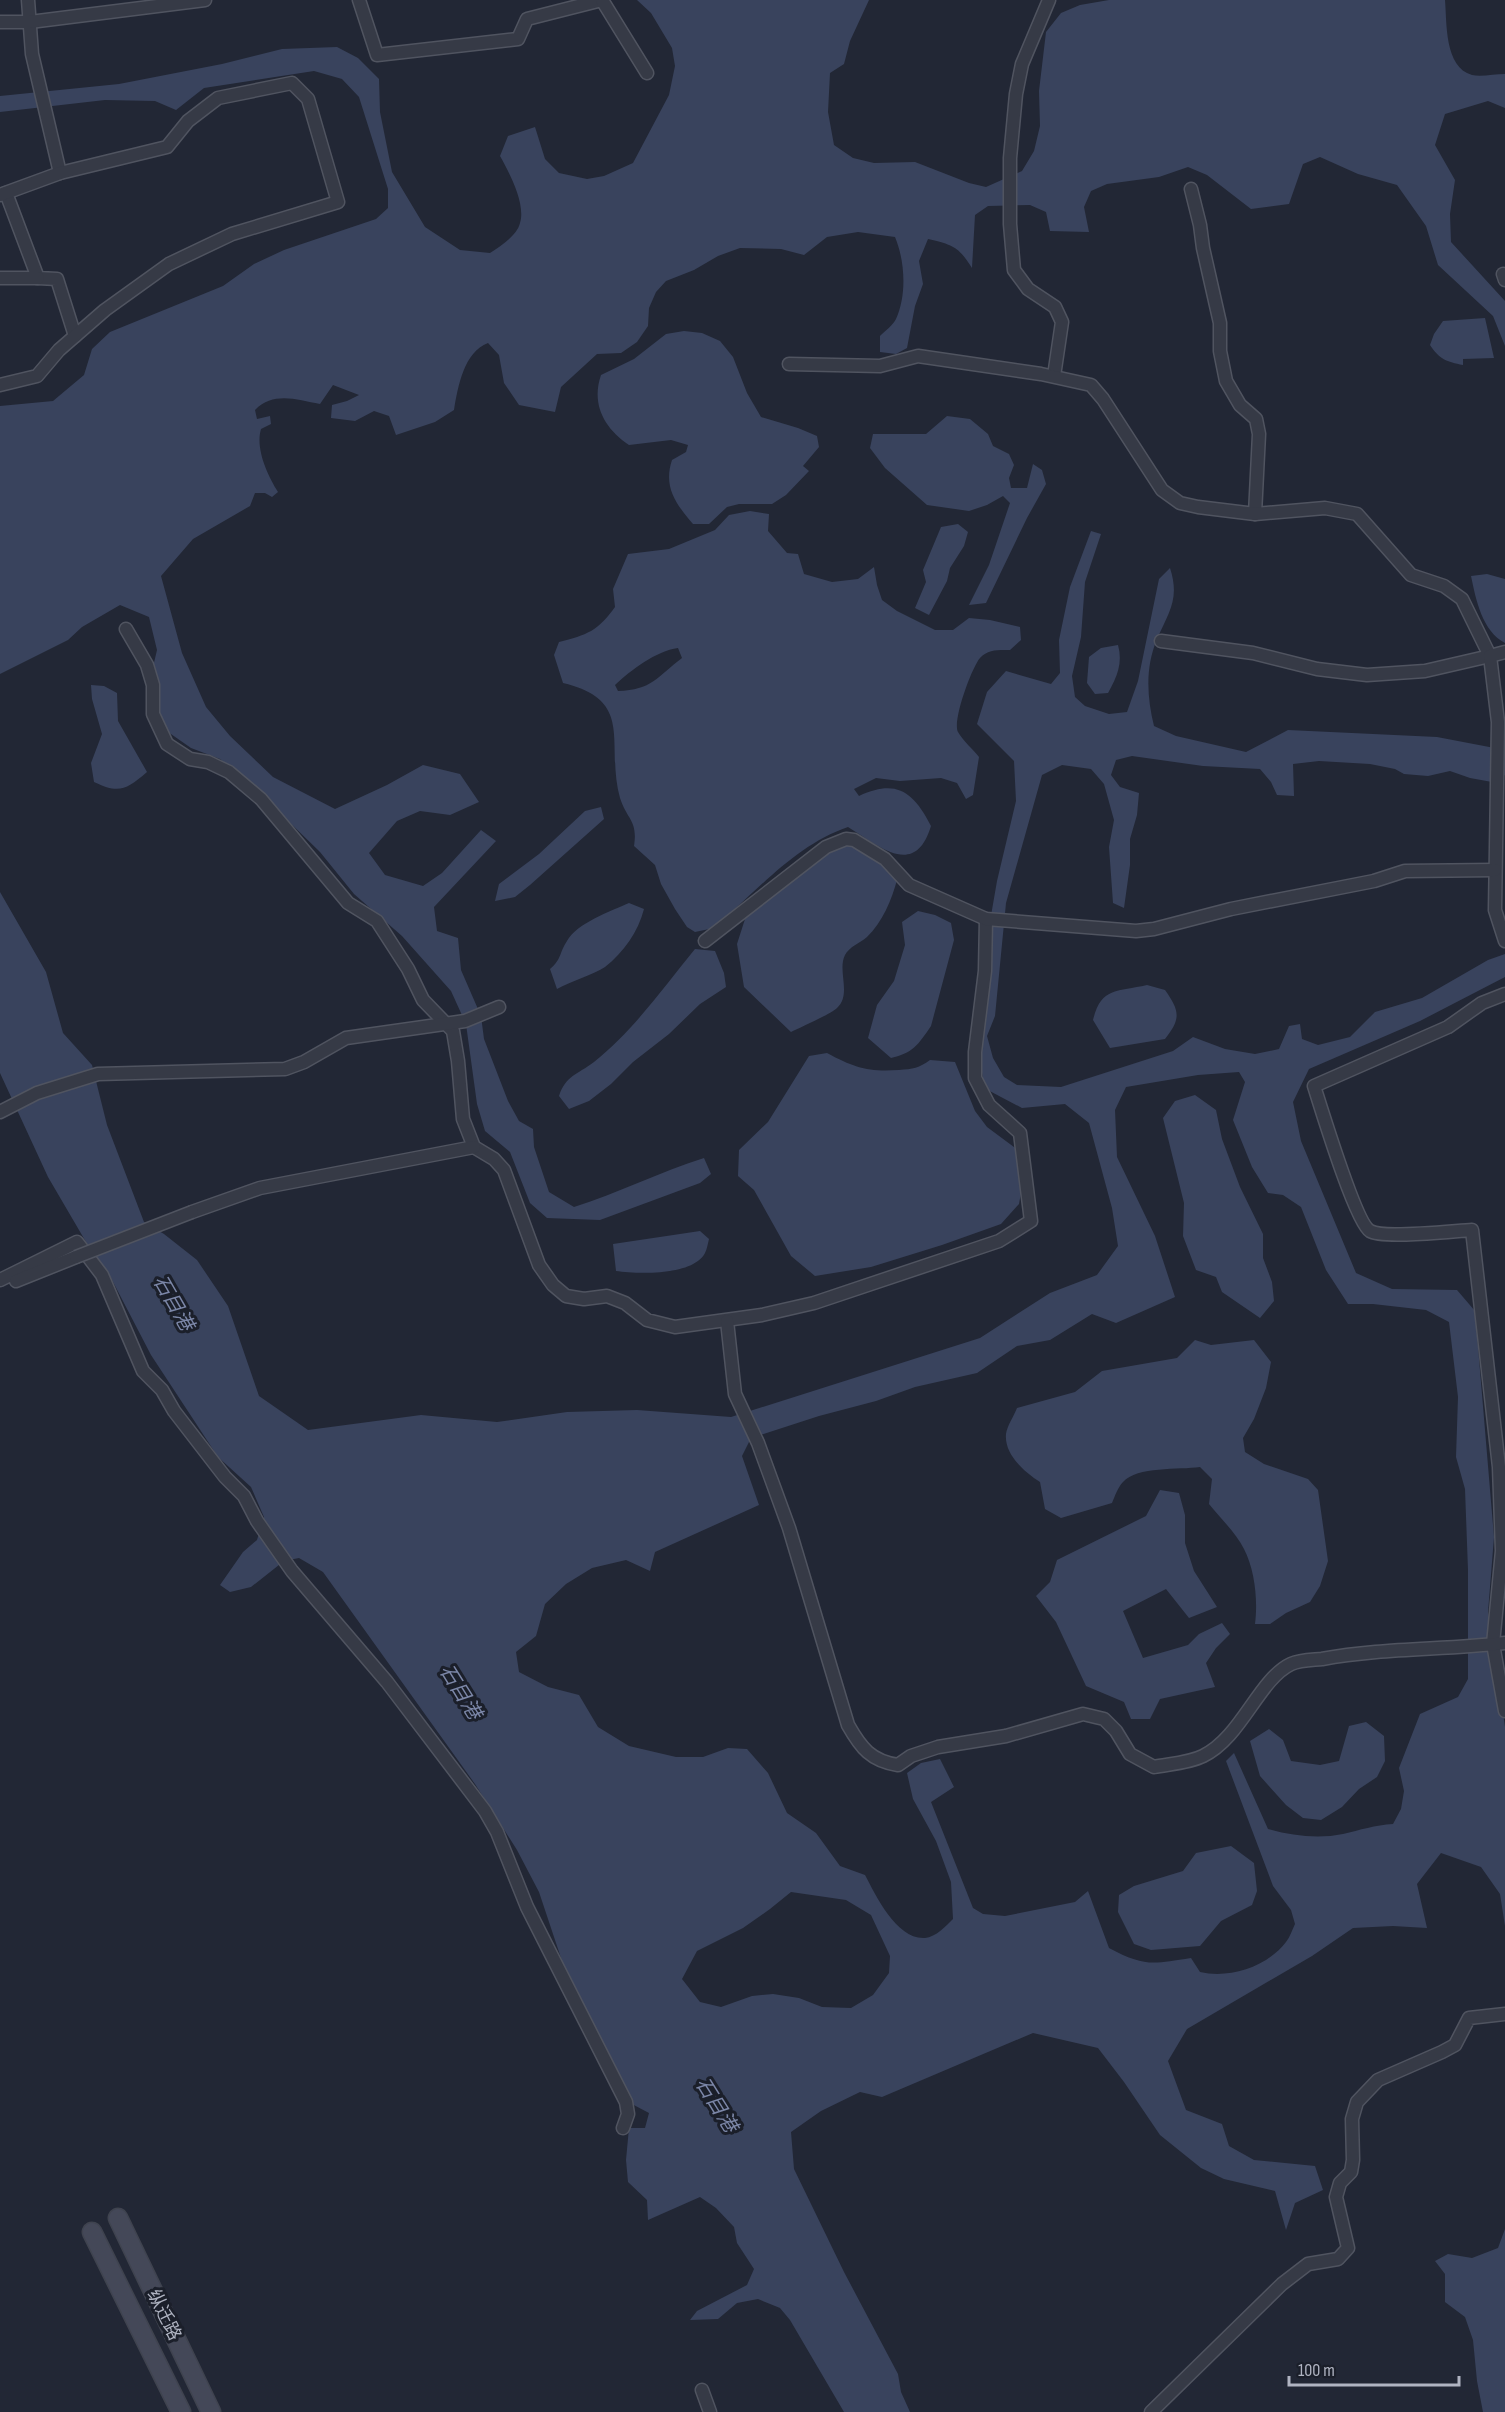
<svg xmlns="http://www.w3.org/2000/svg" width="1505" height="2412" font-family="'Sofia Sans Condensed','Noto Sans SC',sans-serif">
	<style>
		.water { fill: #39435d; fill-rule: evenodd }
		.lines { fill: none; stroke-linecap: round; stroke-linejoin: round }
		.street-casing { stroke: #505460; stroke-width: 15 }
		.secondary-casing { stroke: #3f434f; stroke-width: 21 }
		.street { stroke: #363a46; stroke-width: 12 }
		.secondary { stroke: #444858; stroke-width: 18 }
		.street-bridge-casing { stroke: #505460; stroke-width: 15; stroke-linecap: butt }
		.street-bridge { stroke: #363a46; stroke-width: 12 }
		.labels { text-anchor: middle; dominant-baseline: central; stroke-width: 6; stroke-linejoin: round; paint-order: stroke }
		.street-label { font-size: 18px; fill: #b0b4c2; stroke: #1b1f2a }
		.water-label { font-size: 20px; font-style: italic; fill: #7c87a8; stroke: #1b1f2a }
	</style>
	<rect width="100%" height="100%" fill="#222735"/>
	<g class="water">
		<path d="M637,0H869L850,41L844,64L830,73L828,112L834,145L853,158L874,163L915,162L969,183L986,187L1022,171L1034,151L1040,126L1039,91L1046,32L1061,13L1080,5L1109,0H1445C1447,22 1444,67 1472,75C1481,77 1495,74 1505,74V108L1488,101L1445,114L1435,145L1455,180L1450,214L1451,242L1505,301V346L1493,316L1438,265L1426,226L1397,185L1358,174L1320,157L1303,164L1289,204L1251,209L1207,175L1188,167L1159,177L1107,184L1091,191L1084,207L1089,232L1050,231L1046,212L1030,205L988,206L975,215L972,268C958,246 953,245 928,239L919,261L923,284L915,306L907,348L896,354L880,352V336C885,331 893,325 896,319C907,295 905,261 895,237L858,232L827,237L804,255L781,249L740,248L718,256L694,270L666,281L656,292L649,308L648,326L637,342L621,353L597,354L561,387L555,412L519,405L504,383L499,355L488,343C464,352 458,386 454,410L435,422L396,435L389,416L374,411L355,421L331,418L332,405L347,401L359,395L333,385L320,404C297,400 274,391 255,410L257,419L270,416L271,424L261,429C255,449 268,476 278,492L272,497L265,493H255L250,506L193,539L161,576L182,653L206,707L230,736L273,777L335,809L387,785L423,765L460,774L479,802L450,815L420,811L397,821L369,853L385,875L423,886L442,873L481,830L496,841L434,907L437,931L458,938L461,970L481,1016L484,1039L508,1101L519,1121L533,1129L534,1147L549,1192L574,1207C618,1193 660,1172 704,1158L711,1174L700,1183L600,1220L547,1218L530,1203L510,1152L485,1131L477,1104L466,1024L451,991L402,936L354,894L320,852L248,782L220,759L191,748L158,725L149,684L157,650L149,617L120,605L82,627L68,640L0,674V406L53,401L84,375L92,349L110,332L223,286L254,264L284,250L376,219L388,208V189L359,97L342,79L314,71L204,88L176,110L155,101L105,100L0,112V96L119,84L222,64L282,49L337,47L358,58L379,79L380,112L392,172L425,227L460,250L490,253C500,246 517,236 520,223C526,204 509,172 500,156L508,136L535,127L545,159L559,173L587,179L604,176L633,163L669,95L675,66L672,48L651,13Z"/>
		<path d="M1485,318L1494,358L1463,359V365C1447,362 1439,359 1430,345L1434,334L1443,321Z"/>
		<path d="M684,331L702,333L720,341L733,357L747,393L761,417L798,428L817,436L819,447L803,466L809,471L786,495L772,504H739L727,507L709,524H693C676,504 663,487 672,460L686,452L688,445L671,440L629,445C604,428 591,404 601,375L634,359L666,334Z"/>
		<path d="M947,416L970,419L988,434L993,446L1009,454L1014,465L1009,478L1011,488H1027L1033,464L1042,470L1046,484L1027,518L986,603L969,605L989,565L1010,503L1003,496L987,505L969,511L927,505L885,468L870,448L873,434H926Z"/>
		<path d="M750,511L769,514L768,531L787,553L798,554L804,574L832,582L858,579L874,567L877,585L882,600L897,611L935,630H953L969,618L990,620L1020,627L1021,640L1010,650C999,650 988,649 980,658C972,667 952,721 958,732C963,741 973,749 979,757L973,795L966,799L957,783L941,778L900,781L876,778L854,789L859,796C896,779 913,791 931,826C915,879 879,846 848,827C795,845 756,892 714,928L695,932L687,927L675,909L661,884L655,865L634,846C638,820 627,820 620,798C605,744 636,700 563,683L554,655L559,642C587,635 598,631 615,607L613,589L628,554L669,549L715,530L729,515ZM678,648L682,658C657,677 652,690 618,691L615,685C631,670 656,651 678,648Z"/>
		<path d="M958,524L968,532L964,546L950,568L947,581L929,615L915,608L926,582L923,570L941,527Z"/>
		<path d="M1091,531L1101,534L1085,582L1081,637L1072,676L1075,697L1085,706L1109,714L1127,712L1138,681L1159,579L1170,568C1180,599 1169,612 1157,639C1145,668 1147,697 1154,726L1176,736L1246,752L1288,730L1437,737L1505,750V775L1492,782L1470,778L1450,771L1428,776L1404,774L1395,769L1370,764L1319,761L1293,764L1294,796L1277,795L1271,782L1260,769L1203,766L1132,756L1116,760L1111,775L1120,787L1139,793L1137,815L1130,839V865L1124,908L1113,903L1109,847L1114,820L1104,784L1091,769L1062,765L1042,775L1006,903L995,1016L987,1036L993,1058L1004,1077L1017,1085L1061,1087L1173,1051L1193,1037L1225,1049L1255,1054L1279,1049L1289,1026L1300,1024L1302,1039L1318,1045L1350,1037L1375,1012L1422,998L1488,960L1505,954V977L1420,1021L1309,1069L1293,1102L1301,1141L1356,1273L1392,1289L1457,1290L1475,1311L1494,1537L1488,1612L1505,1727V1926L1500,1894L1481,1867L1441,1853L1417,1884L1427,1928L1393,1926L1353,1928L1312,1956L1187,2029L1168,2061L1186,2110L1222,2124L1229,2146L1254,2160L1315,2166L1323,2190L1295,2203L1286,2230L1275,2191L1224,2179L1201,2168L1160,2135L1124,2082L1098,2048L1033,2033L882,2097L860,2092L821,2111L791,2132L794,2169L844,2272L898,2374L901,2392L910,2412H844L790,2320L780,2308L758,2299L737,2303L718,2319L690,2320L697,2311L747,2285L754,2269L737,2243L734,2227L716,2208L700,2197L648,2220L647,2200L628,2182L626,2160L629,2128H645L649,2113L630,2103L570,1985L539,1892L517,1850L475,1784L323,1572L299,1558L284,1561L251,1587L230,1592L220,1585L243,1552L257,1540L264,1517L251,1487L218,1457L151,1355L112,1280L86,1242L48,1177L0,1073V892L46,972L63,1033L92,1065L107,1125L144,1222L164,1234L197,1260L228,1306L259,1396L308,1430L421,1415L497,1422L567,1412L637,1410L731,1417L980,1338L1050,1293L1097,1275L1118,1246L1112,1208L1089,1123L1065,1104L1022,1108L984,1088L978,1041L980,979L997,881L1016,801L1014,761L977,724L987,692L1006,671L1051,684L1060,673L1059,640L1070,587ZM1239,1072L1245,1082L1233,1120L1252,1167L1268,1193L1283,1195L1301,1207L1326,1270L1348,1304H1373L1426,1310L1449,1322L1458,1397L1456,1457L1465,1489L1468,1570V1679L1458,1697L1420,1714L1399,1768L1404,1791L1401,1809L1393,1824C1375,1825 1360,1830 1343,1834C1319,1839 1292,1836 1268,1829L1234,1753L1226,1761L1273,1886L1291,1910L1295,1924C1292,1930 1290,1937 1286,1942C1267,1967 1229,1979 1200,1972L1191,1958C1152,1964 1145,1967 1109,1948L1088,1891L1075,1902L1005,1916L983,1914L973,1908L931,1802L954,1787L940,1759L921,1763L907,1773L913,1799L936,1841L951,1882L953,1919C946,1926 936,1937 925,1938C897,1940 876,1896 865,1875L840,1866L816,1833L787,1813L768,1773L747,1749L728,1748L703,1757H676L629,1746L598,1727L579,1695L548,1687L519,1672L516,1652L536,1636L545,1604L566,1584L592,1568L626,1560L650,1571L655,1552L759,1505L742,1456L751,1438L819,1416L876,1401L915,1387L977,1373L1017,1346L1050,1340L1092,1314L1116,1323L1175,1297L1155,1236L1117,1157L1115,1110L1126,1087L1198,1075ZM791,1892L846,1900L871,1915L890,1956L889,1973L873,1995L851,2008L822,2007L799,1998L773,1994L752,1996L721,2007L700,2002L682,1979L697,1951L743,1928L770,1909Z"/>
		<path d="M1487,574L1505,579V643C1482,631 1476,600 1471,576Z"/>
		<path d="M1118,645C1123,663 1117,677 1108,693L1095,694L1087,683L1089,657L1101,648Z"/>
		<path d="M91,685L104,686L117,693L118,721L147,772C126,790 119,794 94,782L91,763L102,734L92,699Z"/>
		<path d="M601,807L604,819L530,885L515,897L495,901L499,884L539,854L585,811Z"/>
		<path d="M846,837L882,862L897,880C892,899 882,923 867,937C860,943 849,947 845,955C837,971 852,994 837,1008C831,1014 799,1028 791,1032L744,987L737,944L745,919L830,841Z"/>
		<path d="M629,903L644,909C638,932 624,952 605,967C594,974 570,982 557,989L550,969C562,959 559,953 567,941C577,923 611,911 629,903Z"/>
		<path d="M918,911L935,915L951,923L954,940L931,1026C918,1045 913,1053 891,1058L868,1038L877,1005L894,981L905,945L902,922Z"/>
		<path d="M695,949L715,951L724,973L726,987L700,1004L669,1034L633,1062L611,1084L589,1101L569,1109L559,1096C566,1075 577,1075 594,1062C634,1030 663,988 695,949Z"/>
		<path d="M1147,985L1165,990C1180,1011 1181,1019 1165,1039L1110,1048L1093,1020C1101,987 1117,992 1147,985Z"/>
		<path d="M827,1053C855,1068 868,1072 899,1070C913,1069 919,1068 930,1060L955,1062L975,1111L987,1127L1018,1150L1025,1170L1019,1204L1001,1224L942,1245L871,1267L815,1276L791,1256L754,1190L738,1176L739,1150L768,1122L809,1056Z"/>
		<path d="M1195,1095L1216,1110L1222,1139L1240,1187L1263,1234V1258L1272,1282L1274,1301L1260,1318L1222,1292L1216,1277L1196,1270L1183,1236L1184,1203L1163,1118L1175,1101Z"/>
		<path d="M700,1231L709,1239C708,1243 707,1249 705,1253C693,1276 638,1274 616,1271L613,1244Z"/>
		<path d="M1195,1340L1211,1345L1254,1340L1271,1362L1266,1388L1254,1419L1243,1438L1245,1452L1264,1464L1308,1479L1318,1490L1328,1561L1320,1586L1310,1602L1286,1613L1270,1624H1255C1258,1601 1255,1570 1244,1549C1236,1533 1221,1519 1209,1504L1212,1479L1200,1467C1179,1470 1137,1466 1123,1482C1118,1487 1115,1496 1112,1503L1061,1518L1045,1509L1040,1482C1025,1472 1004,1455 1006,1434C1007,1426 1014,1416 1017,1408L1075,1392L1102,1371L1177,1358Z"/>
		<path d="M1160,1490L1179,1493L1185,1515V1543L1194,1571L1217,1607L1189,1618L1166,1589L1123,1611L1143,1658L1188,1645L1199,1634L1222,1623L1230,1634L1216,1648L1206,1663L1215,1687L1160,1699L1150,1719H1131L1124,1702L1086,1686L1056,1622L1036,1596L1050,1582L1057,1560L1146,1516Z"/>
		<path d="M1366,1722L1384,1736L1385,1761L1377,1777L1359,1789L1342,1807L1321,1820L1303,1818L1286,1805L1260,1776L1250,1741L1269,1729L1283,1740L1291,1761L1320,1765L1339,1761L1349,1726Z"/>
		<path d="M1231,1846L1254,1863L1257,1891L1252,1905L1221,1921L1200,1946L1151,1950L1134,1944L1118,1912L1119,1895L1134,1886L1183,1871L1196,1853Z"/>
		<path d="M1505,2229V2412H1483L1477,2381L1473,2340L1465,2317L1445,2302V2274L1435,2261L1448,2254L1472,2258L1498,2248Z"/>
	</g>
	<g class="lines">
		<g class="street-casing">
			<g id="street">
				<path d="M28,0L32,54L60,173"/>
				<path d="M359,0L377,55L518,39L527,19L602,0"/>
				<path d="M602,0L647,73"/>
				<path d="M1049,0L1022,64L1016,94L1010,158V224L1014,270L1028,289L1055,307L1062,322L1054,376"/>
				<path d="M0,22H30L205,0"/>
				<path d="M1191,189L1200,225L1203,248L1220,323V351L1226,381L1240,405L1256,419L1259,434L1255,514"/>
				<path d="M6,193L38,278L57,279L75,336"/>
				<path d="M0,195L60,173L167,147L188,121L218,98L292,83L308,99L338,202L232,234L169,264L105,310L59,350L37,376L0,385"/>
				<path d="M1503,274L1505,280"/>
				<path d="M0,278H38"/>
				<path d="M789,364L880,366L918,356L1041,374L1091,385L1103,399L1162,490L1180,503L1198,507L1255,514L1325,508L1357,514L1411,575L1444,586L1462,599L1490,656L1425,671L1367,675L1317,669L1253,653L1161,641"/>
				<path d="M126,629L147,665L153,685V714L167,744L190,759L208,762L229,772L261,799L348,903L377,921L408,969L423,1000L453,1031L458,1061L463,1119L474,1147L494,1159L504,1170L539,1265L553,1285L566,1296L584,1299L607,1296L625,1303L647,1320L675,1327L762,1315L814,1303L999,1241L1031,1221L1020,1133L989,1105L975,1078V1052L985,971L986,919"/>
				<path d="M1505,652L1490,656L1498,722L1495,910L1505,941"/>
				<path d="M705,941L826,847L846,839L854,840L885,859L909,885L986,919L1136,931L1154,929L1231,909L1374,881L1405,871L1495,870"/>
				<path d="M1505,994L1482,1003L1448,1027L1314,1086C1321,1108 1356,1223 1370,1231C1383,1239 1453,1231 1472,1230L1499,1467L1502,1551L1493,1644L1505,1711"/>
				<path d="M0,1112L37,1093L98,1074L285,1069L304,1062L346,1038L465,1021L499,1007"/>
				<path d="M192,1212L260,1188L474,1147"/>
				<path d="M0,1280L77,1242L102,1275L143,1371L162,1390L174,1411L225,1477L244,1496L257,1521L292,1571L387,1682L485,1811L497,1832L527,1907L626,2102L628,2114L623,2128"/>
				<path d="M16,1281L76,1257"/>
				<path d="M727,1321L735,1394L758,1443L789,1528L848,1725C861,1748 871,1761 898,1765L911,1756L938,1747L1006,1736L1083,1714L1104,1719L1116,1731L1130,1754L1154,1767C1169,1764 1189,1763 1203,1756C1241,1738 1259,1679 1291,1664C1300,1660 1313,1660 1322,1659C1382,1648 1444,1650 1505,1643"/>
				<path d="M702,2390L710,2412"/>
				<path d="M1151,2412L1282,2284L1308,2264L1338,2259L1348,2248L1336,2197L1340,2183L1351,2172L1353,2160L1352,2119L1357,2102L1378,2080L1442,2052L1455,2045L1469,2018L1505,2014"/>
			</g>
		</g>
		<g class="secondary-casing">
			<g id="secondary">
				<path d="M118,2218L211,2412"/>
				<path d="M92,2232L181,2412"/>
			</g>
		</g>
		<use href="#street" class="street"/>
		<use href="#secondary" class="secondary"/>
		<g class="street-bridge-casing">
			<path id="street-bridge" d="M76,1257L192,1212"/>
		</g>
		<use href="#street-bridge" class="street-bridge"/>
	</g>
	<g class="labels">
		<g class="street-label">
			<text transform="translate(164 2315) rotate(64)">纵迁路</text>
		</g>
		<g class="water-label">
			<text transform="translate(173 1303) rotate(60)">石目港</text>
			<text transform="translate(460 1692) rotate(58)">石目港</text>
			<text transform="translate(716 2105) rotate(58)">石目港</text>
		</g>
	</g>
	<path d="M1289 2376v9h170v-9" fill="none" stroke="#b0b4c2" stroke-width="3"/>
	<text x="1298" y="2376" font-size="18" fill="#b0b4c2" stroke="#1b1f2a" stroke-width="4.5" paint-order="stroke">100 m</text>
</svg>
